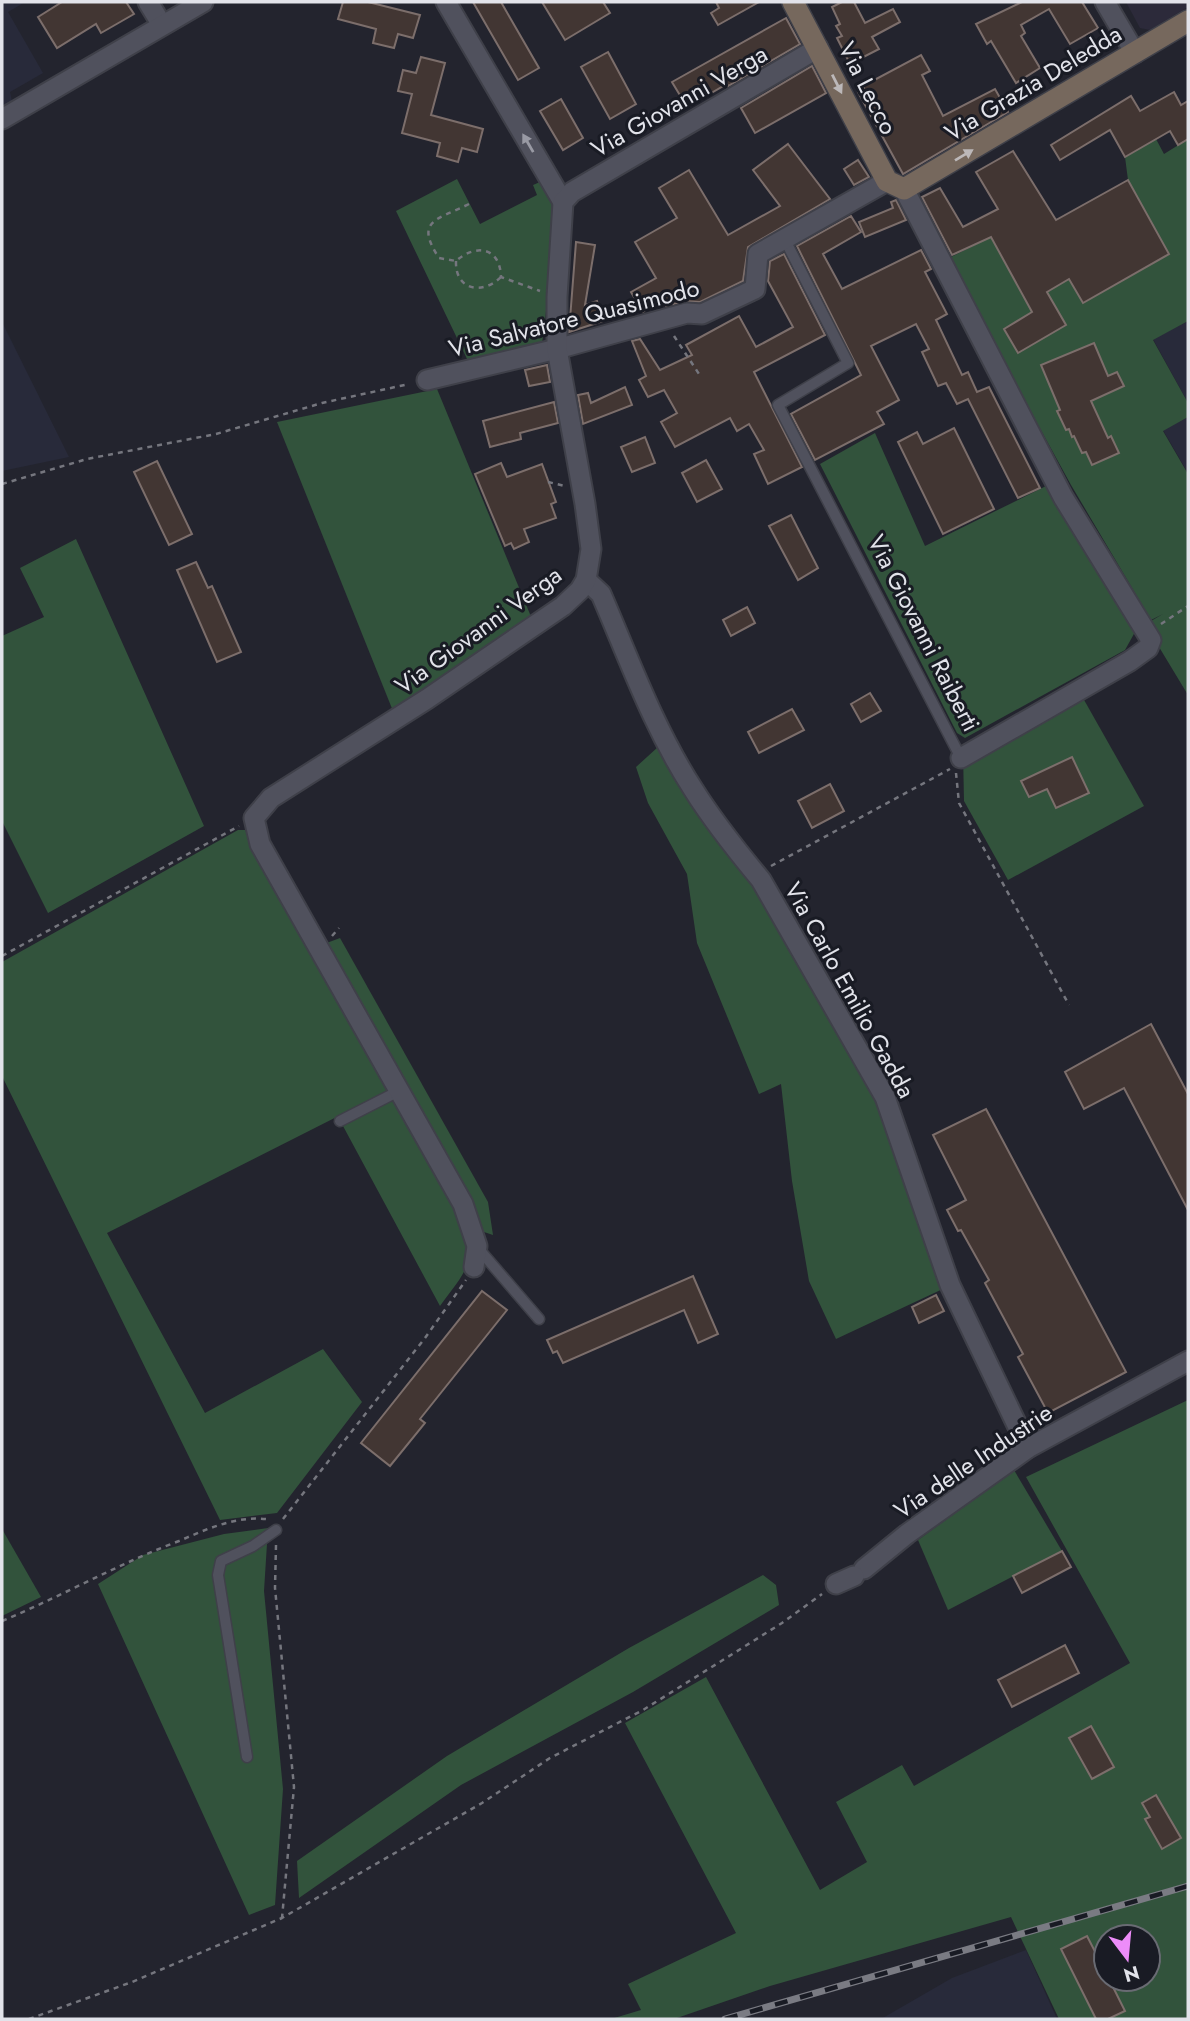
<svg xmlns="http://www.w3.org/2000/svg" width="1190" height="2021" font-family="Jost,sans-serif">
	<style>
		.built { fill: #282a3a }
		.education { fill: #2c2a3a }
		.green { fill: #32533c; fill-rule: evenodd }
		.building { fill: #423633; stroke: #7c6e6b; stroke-width: 2 }
		.lines { fill: none; stroke-linecap: round; stroke-linejoin: round }
		.lane-casing { stroke: #3f4049; stroke-width: 13 }
		.street-casing { stroke: #3f4049; stroke-width: 23 }
		.secondary-casing { stroke: #3f4049; stroke-width: 24 }
		.path { stroke: #75767e; stroke-width: 2.5; stroke-dasharray: 5 5; stroke-linecap: butt }
		.lane { stroke: #50515d; stroke-width: 10 }
		.street { stroke: #50515d; stroke-width: 19 }
		.secondary { stroke: #76685d; stroke-width: 21 }
		.rail-casing { stroke: #7a7b83; stroke-width: 7 }
		.rail { stroke: #191b24; stroke-width: 4.5; stroke-dasharray: 13; stroke-linecap: butt }
		.oneway { fill: #bcb8b9 }
		.oneway2 { fill: #999aa4 }
		.labels { text-anchor: middle; dominant-baseline: central; stroke-width: 6; stroke-linejoin: round; paint-order: stroke }
		.street-label { font-size: 24px; fill: #e2e3ea; stroke: #191b24 }
	</style>
	<rect width="100%" height="100%" fill="#23242e"/>
	<g class="built">
		<path d="M2,2H25L8,12L43,73L10,92L12,101L2,106Z"/>
		<path d="M1188,321V403L1153,339Z"/>
		<path d="M2,322L69,457L2,471Z"/>
		<path d="M1188,417V473L1163,430Z"/>
		<path d="M1026,1950L1057,2019H881L952,1978Z"/>
	</g>
	<path class="education" d="M1126,2H1188V7L1150,30L1140,28Z"/>
	<g class="green">
		<path d="M1156,139L1164,154L1188,139V321L1153,340L1188,403V417L1163,431L1188,474V695L1159,647L1151,621L1163,614L1151,620L1071,485L947,259L991,237L1027,303L1069,279L1083,303L1169,254L1128,180L1125,157Z"/>
		<path d="M457,179L480,224L537,195L533,185L540,182L552,205L556,230L542,344L468,361L396,211Z"/>
		<path d="M437,389L532,619L393,711L277,422Z"/>
		<path d="M875,433L925,546L1046,486L1135,632L1125,650L965,738L957,733L820,464Z"/>
		<path d="M76,539L204,826L48,913L2,821V636L44,617L20,568Z"/>
		<path d="M1079,691L1144,806L1008,880L964,801L963,752Z"/>
		<path d="M658,747L753,882L882,1104L947,1287L836,1339L809,1281L792,1181L781,1084L759,1094L697,943L687,874L648,803L636,767Z"/>
		<path d="M238,830H245L388,1091L107,1233L205,1413L323,1349L362,1402L277,1513L220,1520L2,1076V962Z"/>
		<path d="M340,938L488,1202L493,1235L484,1232L324,944Z"/>
		<path d="M392,1100C410,1131 479,1233 467,1265C462,1279 449,1293 440,1306L343,1126Z"/>
		<path d="M1188,1400V2019H1059L1011,1917L770,1986L674,2019H611L641,2010L628,1984L736,1933L625,1723L706,1677L820,1890L867,1862L836,1802L902,1765L914,1786L1130,1663L1026,1477ZM1106,1937H1148V1979H1106Z"/>
		<path d="M1014,1470L1062,1551L948,1610L918,1540Z"/>
		<path d="M268,1528L264,1591L283,1789L275,1905L249,1915L98,1584L143,1555L224,1534Z"/>
		<path d="M2,1529L41,1597L2,1616Z"/>
		<path d="M763,1575L776,1585L779,1605L633,1692L461,1785L299,1898L297,1861L447,1756L629,1648Z"/>
	</g>
	<g class="building">
		<path d="M62,2H126L134,14L101,33L96,24L57,48L38,17Z"/>
		<path d="M343,2H368L420,15L413,38L398,34L394,48L373,43L376,29L338,19Z"/>
		<path d="M473,2H501L539,68L518,80Z"/>
		<path d="M542,2H603L610,13L565,40Z"/>
		<path d="M716,2H759L718,25L711,13L719,8Z"/>
		<path d="M842,2H854L865,23L893,9L900,22L872,37L879,49L850,64L837,38L842,36L836,26L840,24L832,7Z"/>
		<path d="M1022,2H1082L1098,28L1070,44L1049,9L1021,25L1025,33L1021,36L1040,68L1016,83L991,41L987,44L976,24Z"/>
		<path d="M786,18L800,44L728,86L727,84L687,107L672,82Z"/>
		<path d="M608,52L636,104L610,119L581,67Z"/>
		<path d="M921,55L930,71L922,75L943,116L995,89L1008,112L903,174L858,92L864,88L863,86Z"/>
		<path d="M421,57L445,63L431,115L483,129L477,152L462,148L458,162L437,156L440,143L402,133L412,94L398,91L403,70L416,73Z"/>
		<path d="M812,66L826,93L755,133L741,108Z"/>
		<path d="M1174,92L1181,105L1188,101V139L1178,145L1170,131L1125,157L1110,130L1060,160L1051,145L1131,96L1140,111Z"/>
		<path d="M561,99L583,138L563,150L540,111Z"/>
		<path d="M788,144L830,199L748,247L743,281L700,302L684,301L666,306L663,300L643,312L631,292L656,278L635,242L677,218L659,188L689,170L728,235L780,206L753,170Z"/>
		<path d="M1013,151L1056,220L1128,180L1169,254L1083,303L1069,279L1047,292L1066,325L1018,353L1004,329L1032,312L991,237L952,255L922,197L940,188L963,227L998,209L976,172Z"/>
		<path d="M858,160L869,177L854,185L844,169Z"/>
		<path d="M896,200L906,220L865,237L859,222L893,208L891,202Z"/>
		<path d="M851,216L861,232L823,254L842,289L921,250L931,269L925,272L947,314L936,320L962,375L968,372L977,392L989,387L1040,488L1018,498L968,399L957,404L946,383L938,386L922,352L929,349L916,324L871,346L899,400L877,412L884,424L815,460L791,414L861,375L797,246Z"/>
		<path d="M576,242L595,245L585,305L597,301L603,321L569,332Z"/>
		<path d="M784,254L825,335L754,372L802,467L768,484L754,454L764,450L749,424L737,431L730,418L675,447L661,422L677,413L664,390L648,397L639,380L646,376L632,341L640,339L660,370L692,355L686,345L739,316L756,347L793,327L768,281L770,261Z"/>
		<path d="M1094,343L1108,376L1117,372L1124,386L1091,401L1108,438L1111,436L1119,453L1092,465L1086,452L1082,453L1074,436L1072,437L1069,429L1066,430L1057,411L1060,410L1041,365Z"/>
		<path d="M547,365L550,382L529,386L525,370Z"/>
		<path d="M625,387L632,405L583,424L578,395L588,393L591,403Z"/>
		<path d="M554,402L558,423L520,433L521,439L490,447L483,421Z"/>
		<path d="M954,428L994,509L943,534L898,442L917,432L923,444Z"/>
		<path d="M645,437L655,463L632,472L621,447Z"/>
		<path d="M706,460L722,489L697,502L682,473Z"/>
		<path d="M157,461L192,534L169,545L134,472Z"/>
		<path d="M501,463L507,477L542,464L556,502L551,504L556,518L524,529L529,542L514,549L511,543L505,546L475,474Z"/>
		<path d="M791,515L818,568L798,580L769,526Z"/>
		<path d="M196,562L208,588L212,586L241,652L217,662L177,570Z"/>
		<path d="M747,607L755,623L731,636L723,620Z"/>
		<path d="M870,693L881,711L861,722L851,704Z"/>
		<path d="M792,709L804,730L759,753L748,732Z"/>
		<path d="M1072,757L1089,793L1056,808L1047,789L1029,797L1021,781Z"/>
		<path d="M830,784L844,811L812,828L798,801Z"/>
		<path d="M1151,1024L1188,1094V1210L1124,1088L1084,1109L1065,1072Z"/>
		<path d="M986,1109L1126,1372L1048,1413L1018,1357L1023,1354L985,1283L989,1280L961,1230L958,1231L947,1210L966,1200L933,1135Z"/>
		<path d="M693,1276L718,1334L698,1343L684,1310L563,1363L557,1351L553,1353L547,1340Z"/>
		<path d="M482,1291L507,1310L420,1419L425,1423L390,1466L361,1443Z"/>
		<path d="M936,1295L944,1311L919,1323L912,1307Z"/>
		<path d="M1062,1551L1071,1567L1022,1593L1013,1576Z"/>
		<path d="M1065,1645L1079,1673L1012,1707L998,1680Z"/>
		<path d="M1091,1726L1114,1767L1092,1779L1069,1738Z"/>
		<path d="M1156,1795L1181,1838L1162,1849L1145,1819L1150,1817L1142,1803Z"/>
		<path d="M1087,1936L1106,1973V1979H1109L1125,2011L1108,2019H1096L1061,1949Z"/>
	</g>
	<g class="lines">
		<g class="lane-casing">
			<g id="lane">
				<path d="M785,240L848,363L778,405L961,758"/>
				<path d="M340,1121L399,1091"/>
				<path d="M477,1247L539,1319"/>
				<path d="M247,1757L218,1575L221,1561L253,1546L276,1530"/>
			</g>
		</g>
		<g class="street-casing">
			<g id="street">
				<path d="M148,2L162,25"/>
				<path d="M446,2L563,202"/>
				<path d="M1105,2L1135,53"/>
				<path d="M2,119L203,2"/>
				<path d="M904,189L1063,497L1151,640L1148,648L1130,661L961,758"/>
				<path d="M427,380L557,349L687,313L702,314L755,289L758,254L887,181"/>
				<path d="M586,580L601,594C629,659 654,729 693,789C713,821 737,851 761,880L885,1097L950,1285L1028,1448"/>
				<path d="M474,1267L477,1246L463,1204L260,844L254,818L271,798L427,699L563,606L580,590L586,580L591,549L585,504L557,349V297L563,202L572,192L818,48"/>
				<path d="M864,1569L907,1534L1028,1448L1188,1361"/>
				<path d="M836,1584L854,1576"/>
			</g>
		</g>
		<g class="secondary-casing">
			<path id="secondary" d="M793,2L887,181L904,189L1188,21"/>
		</g>
		<g class="path">
			<path d="M469,204C437,220 414,220 439,258L456,261C475,244 500,246 501,277L540,291"/>
			<path d="M456,261C455,291 483,295 501,277"/>
			<path d="M674,336L701,377"/>
			<path d="M548,482L565,486"/>
			<path d="M2,484L87,459L216,434L322,403L409,384"/>
			<path d="M1161,624L1188,606"/>
			<path d="M956,773L959,803L1069,1005"/>
			<path d="M771,866L950,769"/>
			<path d="M332,936L339,928"/>
			<path d="M2,956L239,826"/>
			<path d="M283,1519L425,1338L466,1280"/>
			<path d="M276,1545L275,1588L294,1787L282,1918"/>
			<path d="M2,1621C62,1596 118,1564 179,1541C207,1529 235,1516 266,1519"/>
			<path d="M29,2019L132,1982L282,1918L482,1803L550,1758L643,1710L782,1623L822,1594"/>
		</g>
		<use href="#lane" class="lane"/>
		<use href="#street" class="street"/>
		<use href="#secondary" class="secondary"/>
		<g class="rail-casing">
			<path id="rail" d="M725,2019L1188,1886"/>
		</g>
		<use href="#rail" class="rail"/>
	</g>
	<defs><path id="oneway-solid" d="M-6-.8H1V-3.2L6.5 0L1 3.2V.8H-6Z" transform="scale(1.75)"/></defs>
	<g class="oneway">
		<use href="#oneway-solid" transform="translate(837 84) rotate(63)"/>
		<use href="#oneway-solid" transform="translate(964 155) rotate(-31)"/>
	</g>
	<use class="oneway2" href="#oneway-solid" transform="translate(528 143) rotate(-120)"/>
	<g class="labels">
		<g class="street-label">
			<text transform="translate(1033 83) rotate(-31)">Via Grazia Deledda</text>
			<text transform="translate(868 88) rotate(63)">Via Lecco</text>
			<text transform="translate(679 101) rotate(-30)">Via Giovanni Verga</text>
			<text transform="translate(574 318) rotate(-14)">Via Salvatore Quasimodo</text>
			<text transform="translate(478 630) rotate(-36)">Via Giovanni Verga</text>
			<text transform="translate(924 633) rotate(63)">Via Giovanni Raiberti</text>
			<text transform="translate(850 990) rotate(61)">Via Carlo Emilio Gadda</text>
			<text transform="translate(973 1461) rotate(-34)">Via delle Industrie</text>
		</g>
	</g>
	<rect width="1190" height="2021" fill="none" stroke="#e2e3ea" stroke-width="7"/>
	<g transform="translate(1127 1958) rotate(164)"><circle r="33" fill="#191b24" stroke="#696b73" stroke-width="2"/>
	<path d="M0-5L12 26L0 18L-12 26Z" fill="#ed8cf9"/>
	<text y="-10" font-size="19" font-weight="bold" text-anchor="middle" fill="#e2e3ea">N</text>
	</g>
</svg>
